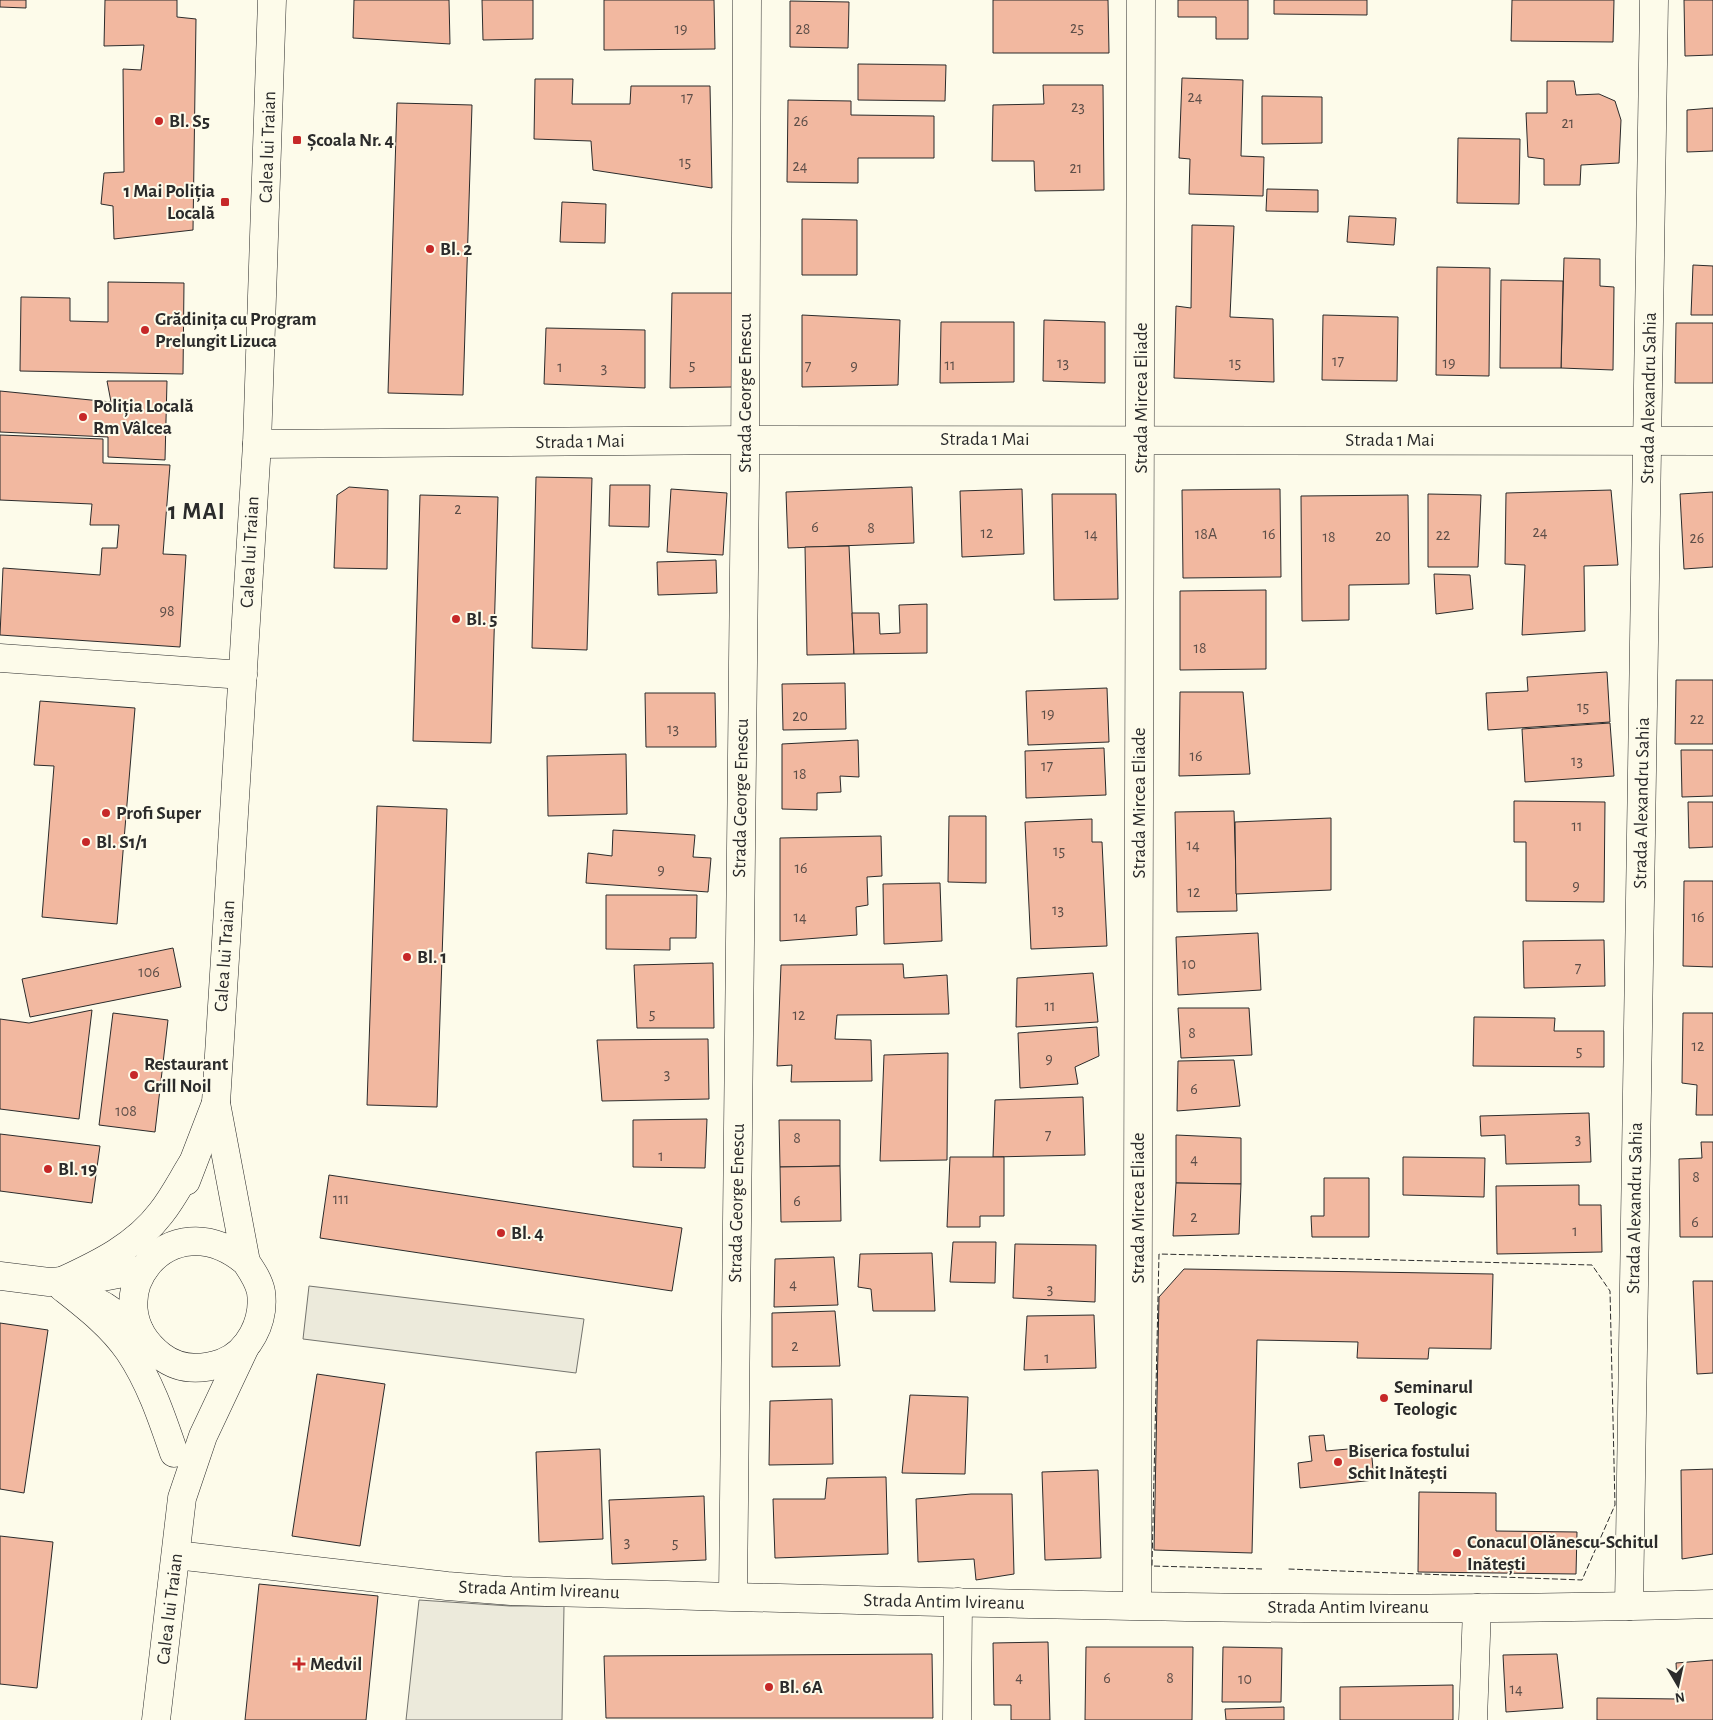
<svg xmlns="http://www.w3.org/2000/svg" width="1713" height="1720" font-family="'Alegreya Sans',sans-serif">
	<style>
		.parking { fill: #eceadb; stroke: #74746e }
		.building { fill: #f2b8a0; stroke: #2b2b2b }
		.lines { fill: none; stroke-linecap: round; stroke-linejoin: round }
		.street-casing { stroke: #2b2b2b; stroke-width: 29 }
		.secondary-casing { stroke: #2b2b2b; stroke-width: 29 }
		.primary-casing { stroke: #2b2b2b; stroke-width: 29 }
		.street { stroke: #fdfbea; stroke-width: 28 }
		.secondary { stroke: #fdfbea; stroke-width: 28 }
		.primary { stroke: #fdfbea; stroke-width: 28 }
		.fence { stroke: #2b2b2b; stroke-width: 1; stroke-dasharray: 6 2.5; stroke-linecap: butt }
		.poi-dot { fill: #c62828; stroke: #fdfbea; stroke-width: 2 }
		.labels { text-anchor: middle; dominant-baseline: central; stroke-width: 4; stroke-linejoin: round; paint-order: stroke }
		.number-label { font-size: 16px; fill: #5d4e48 }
		.poi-label { font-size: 19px; font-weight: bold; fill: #2b2b2b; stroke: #fdfbea; text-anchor: start }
		.street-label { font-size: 19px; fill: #2b2b2b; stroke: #fdfbea }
		.district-label { font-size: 24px; font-weight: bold; letter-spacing: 1px; fill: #2b2b2b; stroke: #fdfbea }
	</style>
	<rect width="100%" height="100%" fill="#fdfbea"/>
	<g class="parking">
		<path d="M309,1286L584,1319L576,1373L303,1339Z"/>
		<path d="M419,1600L510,1606H564L562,1720H406Z"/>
	</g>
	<g class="building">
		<path d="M0,0H26V8L0,7Z"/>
		<path d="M105,0H177V17L196,19L193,230L114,239L113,206L101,204L104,173L124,172L123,69L141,70L144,45L104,46Z"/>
		<path d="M354,0H449L450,44L353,38Z"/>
		<path d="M482,0H533V39L483,40Z"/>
		<path d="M604,0H714L715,49L604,50Z"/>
		<path d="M993,0H1108L1109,53H993Z"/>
		<path d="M1178,0H1248V39H1216V17H1178Z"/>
		<path d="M1274,0H1367V15L1274,14Z"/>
		<path d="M1512,0H1614L1613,42L1511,41Z"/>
		<path d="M1684,0H1713V55L1685,56Z"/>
		<path d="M790,1L849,2L848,48L790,47Z"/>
		<path d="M858,64L946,65L945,101L858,100Z"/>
		<path d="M1182,78L1243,80L1241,156L1264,157L1263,196L1189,194L1190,159L1179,158Z"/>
		<path d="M535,79H573L572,104H630L631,86H710L712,188L593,170L591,141L534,139Z"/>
		<path d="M1547,81H1574L1576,95L1599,94L1615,101L1621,120L1619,163L1581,165L1580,185H1544V159L1528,157L1526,113H1547Z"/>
		<path d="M1043,85H1103L1104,190L1035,191L1034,161H992L993,105L1044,104Z"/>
		<path d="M1262,96L1322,97V143L1262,144Z"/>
		<path d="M788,100L851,101V115L934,116V158H858V183L787,182Z"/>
		<path d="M397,103L472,105L463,395L388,393Z"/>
		<path d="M1713,108V151L1687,152V110Z"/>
		<path d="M1458,138L1520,139L1519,204L1457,203Z"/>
		<path d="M1267,189L1318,190V212L1266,211Z"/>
		<path d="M562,202L606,204L605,243L560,242Z"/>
		<path d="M1349,216L1396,218L1394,245L1347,242Z"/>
		<path d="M802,219L857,220V275H802Z"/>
		<path d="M1192,225L1234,226L1230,317L1273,319L1274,382L1174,378L1176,306L1191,308Z"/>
		<path d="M1564,258L1600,259V286L1614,287L1613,370L1561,368Z"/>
		<path d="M1693,265L1713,266V315H1691Z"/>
		<path d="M1437,267L1490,268L1489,376L1436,375Z"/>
		<path d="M1501,280L1563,281L1561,368H1500Z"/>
		<path d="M108,282L184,283L183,374L20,371L21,297L70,298V321L108,322Z"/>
		<path d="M672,293H733L732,387L670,388Z"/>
		<path d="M802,315L900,320L898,385L802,387Z"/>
		<path d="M1323,315L1398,317L1397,381L1322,380Z"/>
		<path d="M1044,320L1105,322V383L1043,381Z"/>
		<path d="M941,322H1014V382L940,383Z"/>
		<path d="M1676,323H1713V383H1675Z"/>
		<path d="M546,328L645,330V388L544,384Z"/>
		<path d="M107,381H167L165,460L108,457V437L0,432V391L111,402Z"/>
		<path d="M0,435L103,439V463L170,465L163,554L186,555L180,647L0,635L3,568L100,575L102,548H117L119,525H90L92,504L0,500Z"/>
		<path d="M536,477L592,478L587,650L532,648Z"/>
		<path d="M610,485H650L649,527L609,526Z"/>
		<path d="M349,487L388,490L387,569L334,568L337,495Z"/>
		<path d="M912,487L914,543L788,548L786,492Z"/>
		<path d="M671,489L727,493L723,555L667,552Z"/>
		<path d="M1022,489L1024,554L962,557L960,491Z"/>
		<path d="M1280,489L1281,577L1183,578L1182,490Z"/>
		<path d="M1611,490L1618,565L1584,566L1585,631L1522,635L1525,565L1505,564L1506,493Z"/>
		<path d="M1713,492V567L1684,569L1680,494Z"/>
		<path d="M1052,494H1116L1118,599L1054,600Z"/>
		<path d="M1428,494L1481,495L1478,567H1428Z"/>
		<path d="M420,495L498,497L491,743L413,741Z"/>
		<path d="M1408,495L1409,584L1349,585V620L1302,621L1301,496Z"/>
		<path d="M849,546L854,654L807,655L805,547Z"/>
		<path d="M716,560L717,593L658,595L657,562Z"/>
		<path d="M1434,574L1470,575L1473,609L1436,614Z"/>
		<path d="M1266,590V669L1180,670V591Z"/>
		<path d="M927,604V653L854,654L852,613H879L880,634L900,633L899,605Z"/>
		<path d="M1607,672L1610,722L1488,730L1486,693L1528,691L1527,677Z"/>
		<path d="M1676,680H1713V744H1675Z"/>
		<path d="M845,683L846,729L783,730L782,684Z"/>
		<path d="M1107,688L1109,742L1028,745L1026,691Z"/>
		<path d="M1180,692H1243L1250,774L1179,776Z"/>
		<path d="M645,693H715L716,747H646Z"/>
		<path d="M40,701L135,708L117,924L42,917L54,766L34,765Z"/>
		<path d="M1610,723L1614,776L1525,782L1522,729Z"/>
		<path d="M858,740L859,777L840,776L841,792L817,793V810L782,809V744Z"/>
		<path d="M1104,748L1106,795L1026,798L1025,751Z"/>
		<path d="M1681,750H1713V796L1682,797Z"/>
		<path d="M626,754L627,814L548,816L547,756Z"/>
		<path d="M1514,801L1605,802L1604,902L1526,901V842H1514Z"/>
		<path d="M1688,802H1713V847L1689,848Z"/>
		<path d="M377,806L447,809L437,1107L367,1105Z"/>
		<path d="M1234,811L1237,911L1177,912L1175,812Z"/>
		<path d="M949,816H986V883L948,882Z"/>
		<path d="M1331,818V890L1236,894L1235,822Z"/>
		<path d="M1092,819V842H1102L1107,946L1031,949L1025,822Z"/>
		<path d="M613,830L695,835L693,857L711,858L708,892L586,883L588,853L612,856Z"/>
		<path d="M881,836L882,876L867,877L868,905L856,907L857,935L780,941V838Z"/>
		<path d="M1684,881H1713V967L1683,966Z"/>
		<path d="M940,883L942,941L884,944L883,884Z"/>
		<path d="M606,895H697L696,938H670V950L606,949Z"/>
		<path d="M1258,933L1261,990L1178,995L1176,937Z"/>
		<path d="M1604,940L1605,986L1524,988L1523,941Z"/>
		<path d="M173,948L181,987L30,1017L22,979Z"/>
		<path d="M713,963L714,1028H637L634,965Z"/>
		<path d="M903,964L904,978L947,975L949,1014L837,1015L835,1039L871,1040L872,1081L791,1082L792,1065L777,1066L781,965Z"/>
		<path d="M1093,973L1098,1022L1016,1027L1017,978Z"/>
		<path d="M1178,1008H1249L1252,1055L1181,1058Z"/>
		<path d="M92,1010L79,1119L0,1109V1019L29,1023Z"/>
		<path d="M113,1013L168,1020L155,1132L99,1125Z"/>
		<path d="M1683,1013H1713V1115H1696L1697,1085L1682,1083Z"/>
		<path d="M1474,1017L1555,1018L1554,1031H1604V1067L1473,1066Z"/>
		<path d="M1097,1027L1099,1056L1075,1067L1078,1084L1020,1088L1018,1033Z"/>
		<path d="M708,1039L709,1099L602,1101L597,1040Z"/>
		<path d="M948,1053L947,1160L880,1161L884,1055Z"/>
		<path d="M1234,1060L1240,1106L1177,1111L1178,1061Z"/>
		<path d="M1083,1097L1085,1155L993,1157L995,1100Z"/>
		<path d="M1589,1113L1591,1162L1506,1164L1505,1135L1481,1136L1480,1116Z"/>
		<path d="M707,1119L705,1168L633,1167V1120Z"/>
		<path d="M779,1120H840V1166L780,1167Z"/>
		<path d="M0,1134L100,1146L92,1203L0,1191Z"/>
		<path d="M1176,1135L1241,1138V1184L1176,1183Z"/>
		<path d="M1701,1142H1713V1237H1680L1679,1159L1702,1158Z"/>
		<path d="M950,1157H1004V1216H980V1227H947Z"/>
		<path d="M1403,1157L1485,1158L1484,1197L1403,1195Z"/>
		<path d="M840,1166L841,1221L781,1222L780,1167Z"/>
		<path d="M329,1175L682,1228L672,1291L320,1238Z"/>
		<path d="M1324,1178H1369V1237H1312L1311,1216H1324Z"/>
		<path d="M1176,1183L1241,1184L1239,1234L1173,1236Z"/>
		<path d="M1579,1185V1205H1601L1602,1252L1497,1254L1496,1186Z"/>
		<path d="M953,1242H996L995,1283L950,1282Z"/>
		<path d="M1015,1244L1096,1245L1095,1302L1013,1298Z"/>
		<path d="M932,1253L935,1311H873L871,1289L858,1287L860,1254Z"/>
		<path d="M834,1257L838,1305L774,1307L775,1259Z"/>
		<path d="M1184,1269L1493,1274L1491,1349L1429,1348L1428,1359L1357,1358L1358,1342L1257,1340L1252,1553L1154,1550L1159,1297Z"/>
		<path d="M1693,1281H1713V1373L1697,1374Z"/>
		<path d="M835,1311L840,1366L772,1367V1313Z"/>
		<path d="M1094,1315L1096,1368L1024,1370L1027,1316Z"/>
		<path d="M0,1323L48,1330L24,1493L0,1489Z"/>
		<path d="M317,1374L385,1384L360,1546L292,1536Z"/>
		<path d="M910,1395L968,1397L965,1474L902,1473Z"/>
		<path d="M832,1399L833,1464L769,1465L770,1401Z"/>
		<path d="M1324,1435L1326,1451L1371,1447L1374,1480L1300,1488L1298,1463L1312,1461L1309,1436Z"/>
		<path d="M600,1449L603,1539L539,1542L536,1452Z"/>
		<path d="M1713,1469V1554L1682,1559L1681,1470Z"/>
		<path d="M1098,1470L1101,1558L1045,1560L1042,1472Z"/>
		<path d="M886,1477L888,1554L775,1558L773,1499H825L827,1478Z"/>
		<path d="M1419,1492L1496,1493V1531L1577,1532L1576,1574L1418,1572Z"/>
		<path d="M971,1494H1012L1014,1574L976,1580L974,1559L918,1562L916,1499Z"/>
		<path d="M704,1496L706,1560L612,1564L609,1500Z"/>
		<path d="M0,1536L53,1542L37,1688L0,1684Z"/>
		<path d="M259,1584L378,1596L366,1720H245Z"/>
		<path d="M1048,1642L1050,1720H1011V1705H994L993,1643Z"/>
		<path d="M1086,1647H1193L1192,1720H1085Z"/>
		<path d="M1223,1647L1282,1648L1281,1702H1222Z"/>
		<path d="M932,1654L933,1718H606L604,1656Z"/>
		<path d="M1557,1654L1563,1708L1506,1712L1503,1655Z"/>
		<path d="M1713,1660V1720H1597V1698L1678,1699L1676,1663Z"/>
		<path d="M1453,1685V1720H1340V1687Z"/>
		<path d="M1284,1707V1720H1226L1225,1709Z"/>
	</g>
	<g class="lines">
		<g class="street-casing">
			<g id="street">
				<path d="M257,444L745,440L1713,441"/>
				<path d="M0,658L243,675"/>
				<path d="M733,1596L745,476L747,0"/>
				<path d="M1137,1605L1141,0"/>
				<path d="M1629,1606L1654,0"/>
				<path d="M957,1720L958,1602"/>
				<path d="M1473,1720L1477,1608"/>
			</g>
		</g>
		<g class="secondary-casing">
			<g id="secondary">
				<path d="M0,1276L49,1282L92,1279L144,1269"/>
				<path d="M83,1295L104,1306L139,1330"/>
				<path d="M176,1555L447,1586L511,1591C911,1601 1313,1616 1713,1604"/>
			</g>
		</g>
		<g class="primary-casing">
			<g id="primary">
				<path d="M186,1181L216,1103"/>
				<path d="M246,1262C169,1197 90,1301 161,1356C179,1370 201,1370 222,1363C249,1353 265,1321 261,1292C259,1281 252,1271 246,1262L216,1103L257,444L272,0"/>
				<path d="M62,1281C99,1264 136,1246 161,1213C173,1198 182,1180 192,1164"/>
				<path d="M62,1287C86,1306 111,1325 129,1351C150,1382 162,1418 174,1453"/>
				<path d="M156,1720L182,1498L203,1436L245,1347"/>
			</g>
		</g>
		<use href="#street" class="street"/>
		<use href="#secondary" class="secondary"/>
		<use href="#primary" class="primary"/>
		<path class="fence" d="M1262,1569L1152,1566L1159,1254L1592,1265L1610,1291L1615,1505L1582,1580L1288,1569"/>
	</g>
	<g class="poi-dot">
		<circle cx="159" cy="121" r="5"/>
		<rect x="292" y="135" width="10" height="10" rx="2.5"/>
		<rect x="220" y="197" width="10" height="10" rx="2.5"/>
		<circle cx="430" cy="249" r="5"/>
		<circle cx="145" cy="330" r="5"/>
		<circle cx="83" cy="417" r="5"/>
		<circle cx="456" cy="619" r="5"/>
		<circle cx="106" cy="813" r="5"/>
		<circle cx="86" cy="842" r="5"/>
		<circle cx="407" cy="957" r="5"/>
		<circle cx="134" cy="1075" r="5"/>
		<circle cx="48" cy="1169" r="5"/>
		<circle cx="501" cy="1233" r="5"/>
		<circle cx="1384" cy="1398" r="5"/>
		<circle cx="1338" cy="1462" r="5"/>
		<circle cx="1457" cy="1553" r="5"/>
		<path d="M296.5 1656.5h5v5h5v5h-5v5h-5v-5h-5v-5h5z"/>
		<circle cx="769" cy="1687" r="5"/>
	</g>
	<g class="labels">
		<g class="number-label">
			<text x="1077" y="28">25</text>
			<text x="681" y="29">19</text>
			<text x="803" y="29">28</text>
			<text x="1195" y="97">24</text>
			<text x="687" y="98">17</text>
			<text x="1078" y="107">23</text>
			<text x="801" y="121">26</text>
			<text x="1568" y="123">21</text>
			<text x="685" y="162">15</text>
			<text x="800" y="166">24</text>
			<text x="1076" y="168">21</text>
			<text x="1338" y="361">17</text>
			<text x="1063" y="363">13</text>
			<text x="1235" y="363">15</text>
			<text x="1449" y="363">19</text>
			<text x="692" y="365">5</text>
			<text x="950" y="365">11</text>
			<text x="808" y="366">7</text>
			<text x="854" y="366">9</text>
			<text x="560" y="367">1</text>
			<text x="604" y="368">3</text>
			<text x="458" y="509">2</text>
			<text x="815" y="527">6</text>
			<text x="871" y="528">8</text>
			<text x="1540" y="532">24</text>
			<text x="987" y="533">12</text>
			<text x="1091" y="534">14</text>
			<text x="1206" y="534">18A</text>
			<text x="1269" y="534">16</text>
			<text x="1443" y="535">22</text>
			<text x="1383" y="536">20</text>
			<text x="1329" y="537">18</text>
			<text x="1697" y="538">26</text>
			<text x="167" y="611">98</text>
			<text x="1200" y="648">18</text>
			<text x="1583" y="707">15</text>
			<text x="1048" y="714">19</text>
			<text x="800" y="716">20</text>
			<text x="1697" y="719">22</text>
			<text x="673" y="729">13</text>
			<text x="1196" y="756">16</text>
			<text x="1577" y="761">13</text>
			<text x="1047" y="766">17</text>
			<text x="800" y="774">18</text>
			<text x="1577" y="826">11</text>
			<text x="1193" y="845">14</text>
			<text x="1059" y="851">15</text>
			<text x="801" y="868">16</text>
			<text x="661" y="870">9</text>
			<text x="1576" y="886">9</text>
			<text x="1194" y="892">12</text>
			<text x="1058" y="910">13</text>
			<text x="800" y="917">14</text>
			<text x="1698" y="917">16</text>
			<text x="1189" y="964">10</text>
			<text x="1578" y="968">7</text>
			<text x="149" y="972">106</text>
			<text x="1050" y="1006">11</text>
			<text x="652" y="1014">5</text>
			<text x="799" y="1015">12</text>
			<text x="1192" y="1033">8</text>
			<text x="1698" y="1046">12</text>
			<text x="1579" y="1051">5</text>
			<text x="1049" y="1059">9</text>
			<text x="667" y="1074">3</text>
			<text x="1194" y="1089">6</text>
			<text x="126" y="1111">108</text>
			<text x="1048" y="1135">7</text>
			<text x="797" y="1138">8</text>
			<text x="1578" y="1139">3</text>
			<text x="661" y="1156">1</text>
			<text x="1194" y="1159">4</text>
			<text x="1696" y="1177">8</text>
			<text x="341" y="1199">111</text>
			<text x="797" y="1201">6</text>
			<text x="1194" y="1217">2</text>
			<text x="1695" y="1222">6</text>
			<text x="1575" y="1231">1</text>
			<text x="793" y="1284">4</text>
			<text x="1050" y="1289">3</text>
			<text x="795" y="1346">2</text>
			<text x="1047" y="1358">1</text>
			<text x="627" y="1542">3</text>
			<text x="675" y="1543">5</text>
			<text x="1019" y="1677">4</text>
			<text x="1107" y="1678">6</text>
			<text x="1170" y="1678">8</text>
			<text x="1245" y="1679">10</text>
			<text x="1516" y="1689">14</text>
		</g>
		<g class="poi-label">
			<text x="169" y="121">Bl. S5</text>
			<text x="307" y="140">Școala Nr. 4</text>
			<text x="215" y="191" text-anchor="end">1 Mai Poliția<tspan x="215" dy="22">Locală</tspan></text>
			<text x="440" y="249">Bl. 2</text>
			<text x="155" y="319">Grădinița cu Program<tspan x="155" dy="22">Prelungit Lizuca</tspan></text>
			<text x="93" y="406">Poliția Locală<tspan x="93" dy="22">Rm Vâlcea</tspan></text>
			<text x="466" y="619">Bl. 5</text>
			<text x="116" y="813">Profi Super</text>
			<text x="96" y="842">Bl. S1/1</text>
			<text x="417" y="957">Bl. 1</text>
			<text x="144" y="1064">Restaurant<tspan x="144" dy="22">Grill Noil</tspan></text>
			<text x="58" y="1169">Bl. 19</text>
			<text x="511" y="1233">Bl. 4</text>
			<text x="1394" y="1387">Seminarul<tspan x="1394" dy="22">Teologic</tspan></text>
			<text x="1348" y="1451">Biserica fostului<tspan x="1348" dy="22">Schit Inătești</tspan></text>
			<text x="1467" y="1542">Conacul Olănescu-Schitul<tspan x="1467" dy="22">Inătești</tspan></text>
			<text x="310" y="1664">Medvil</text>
			<text x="779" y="1687">Bl. 6A</text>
		</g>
		<g class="street-label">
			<text transform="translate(268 147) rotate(-88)">Calea lui Traian</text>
			<text transform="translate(745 393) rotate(-90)">Strada George Enescu</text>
			<text transform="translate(1141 398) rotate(-90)">Strada Mircea Eliade</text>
			<text transform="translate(1649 398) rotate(-89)">Strada Alexandru Sahia</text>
			<text x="985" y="439">Strada 1 Mai</text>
			<text x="1390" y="440">Strada 1 Mai</text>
			<text transform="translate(580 442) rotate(-1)">Strada 1 Mai</text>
			<text transform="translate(250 552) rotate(-87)">Calea lui Traian</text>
			<text transform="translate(741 798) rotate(-89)">Strada George Enescu</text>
			<text transform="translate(1139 803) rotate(-90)">Strada Mircea Eliade</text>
			<text transform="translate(1642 803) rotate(-89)">Strada Alexandru Sahia</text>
			<text transform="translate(225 956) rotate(-86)">Calea lui Traian</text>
			<text transform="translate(737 1203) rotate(-89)">Strada George Enescu</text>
			<text transform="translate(1138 1208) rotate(-90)">Strada Mircea Eliade</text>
			<text transform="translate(1635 1208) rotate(-89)">Strada Alexandru Sahia</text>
			<text transform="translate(539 1590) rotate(2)">Strada Antim Ivireanu</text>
			<text transform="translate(944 1602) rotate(1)">Strada Antim Ivireanu</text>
			<text x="1348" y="1607">Strada Antim Ivireanu</text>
			<text transform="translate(170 1609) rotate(-83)">Calea lui Traian</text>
		</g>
		<g class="district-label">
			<text x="197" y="512">1 MAI</text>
		</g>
	</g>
	<g transform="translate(1678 1685) rotate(171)" stroke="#fdfbea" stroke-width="4" paint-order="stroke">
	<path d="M0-4L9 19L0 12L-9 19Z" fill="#2b2b2b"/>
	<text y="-8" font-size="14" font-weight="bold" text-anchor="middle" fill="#2b2b2b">N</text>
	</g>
</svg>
